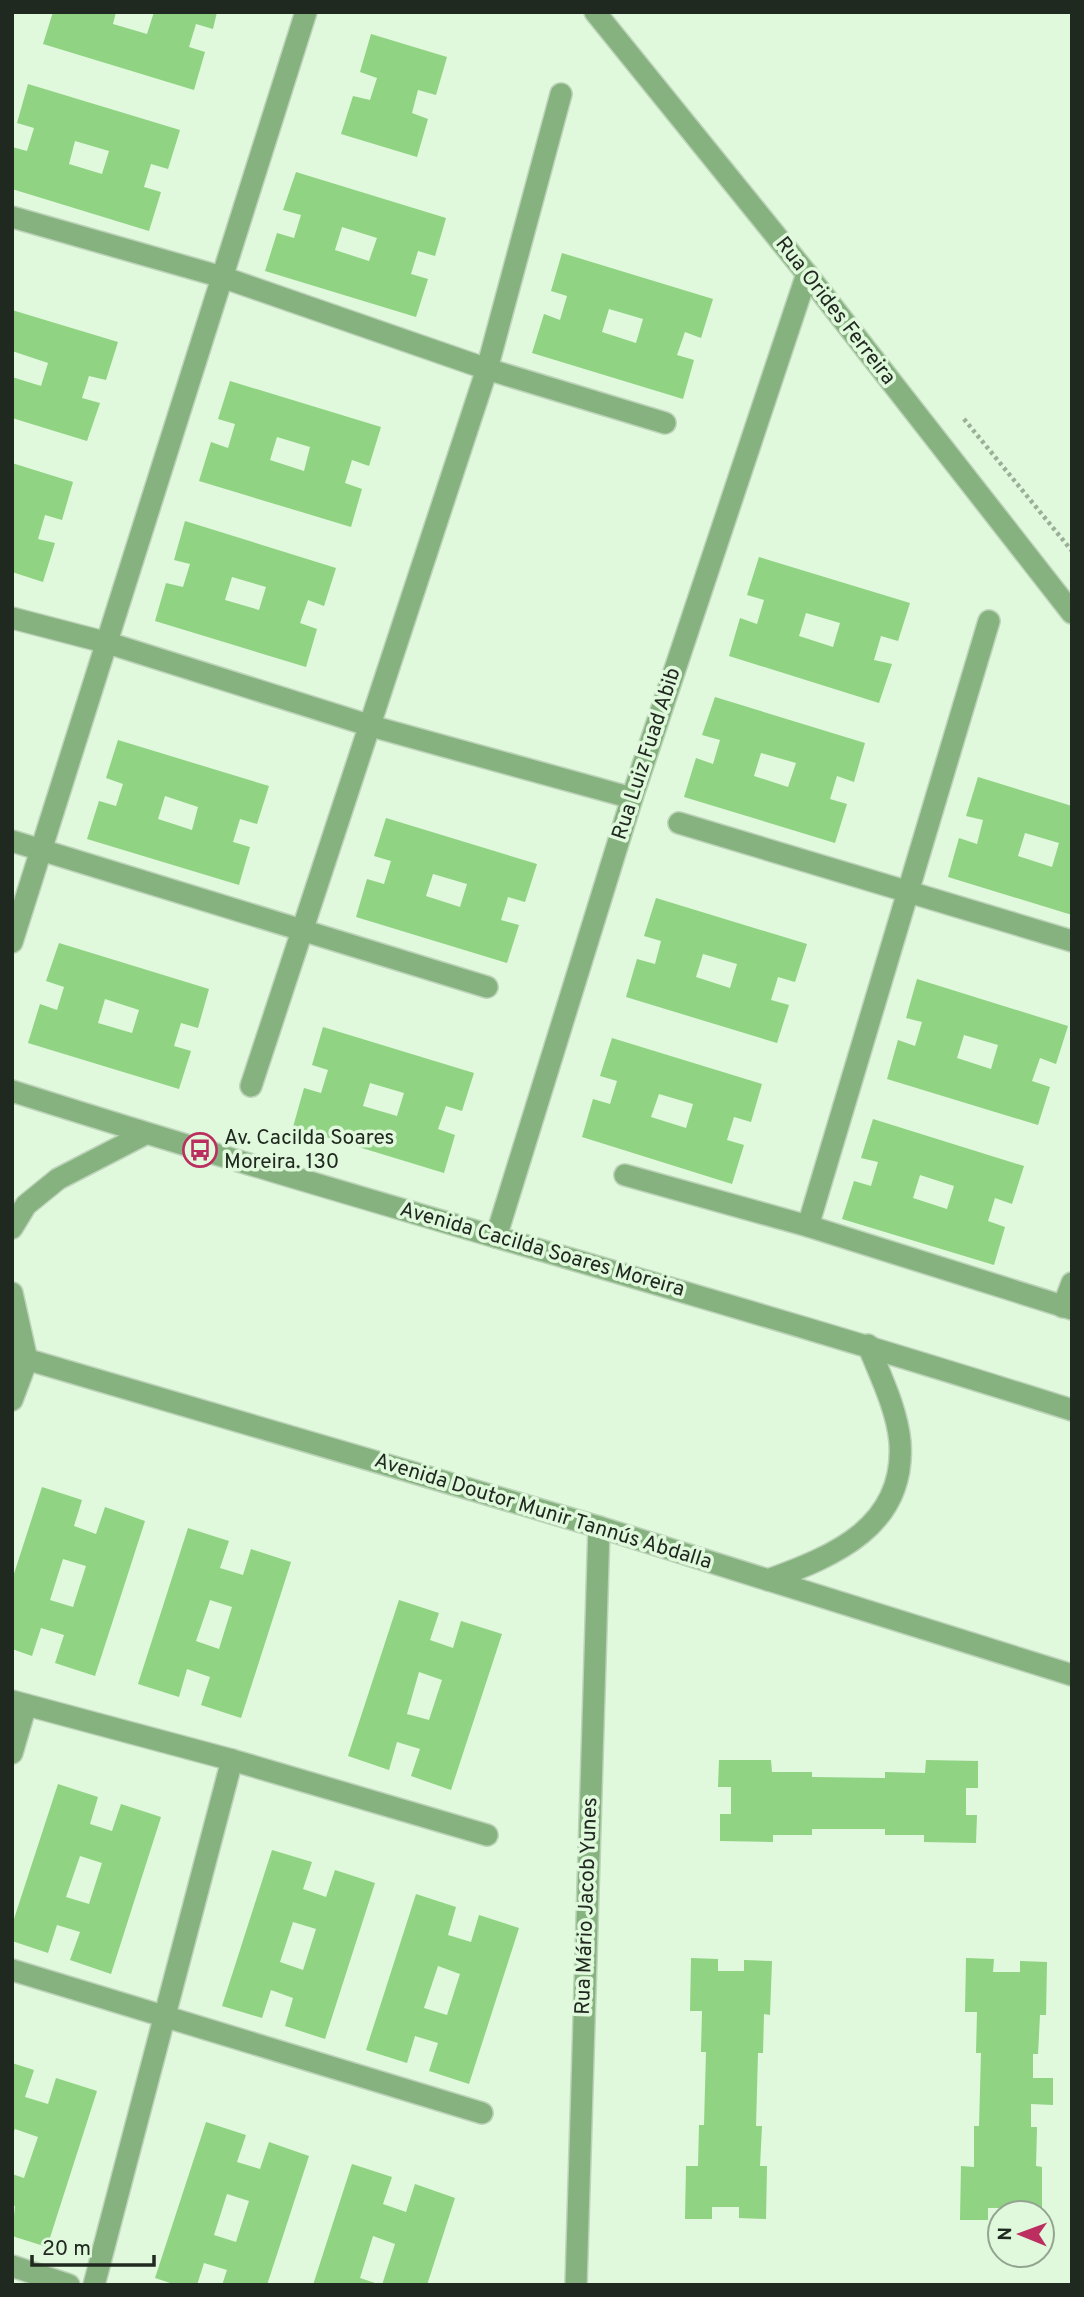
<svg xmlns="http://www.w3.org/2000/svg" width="1084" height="2297" font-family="Overpass,sans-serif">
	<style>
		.building { fill: #8fd383; fill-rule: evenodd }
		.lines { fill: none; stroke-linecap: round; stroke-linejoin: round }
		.minor-casing { stroke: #bdd3ba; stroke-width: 24 }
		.path { stroke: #9bae98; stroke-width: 4.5; stroke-dasharray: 3.5 3.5; stroke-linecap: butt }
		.minor { stroke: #86b27f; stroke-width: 21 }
		.labels { text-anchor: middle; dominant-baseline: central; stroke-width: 7; stroke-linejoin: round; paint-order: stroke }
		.street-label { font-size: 21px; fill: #20291f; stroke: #e0f8dc }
		.poi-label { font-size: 21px; fill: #20291f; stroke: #e0f8dc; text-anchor: start }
	</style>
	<rect width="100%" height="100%" fill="#e0f8dc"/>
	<g class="building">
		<path d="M53,12H116L113,24L147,34L154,12H217L213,29L196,24L189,47L205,52L194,90L43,44Z"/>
		<path d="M371,34L447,57L436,95L418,90L412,113L428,119L417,157L341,134L353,96L370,100L377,78L360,72Z"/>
		<path d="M28,84L180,130L168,169L151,164L144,187L161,192L149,231L12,189V147L27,151L34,128L17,123ZM75,141L109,151L102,174L69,164Z"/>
		<path d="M296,172L446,218L435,256L418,251L411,274L428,279L416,317L265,271L277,233L294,238L301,215L283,210ZM342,227L377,238L369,261L335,250Z"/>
		<path d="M562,253L713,299L701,338L685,332L677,355L694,360L683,399L532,353L544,314L560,320L567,296L551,291ZM609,309L643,319L636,343L602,332Z"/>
		<path d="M12,310L118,342L106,380L89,376L82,398L100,403L87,441L12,418V377L41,386L48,363L12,351Z"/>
		<path d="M230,381L381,427L369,466L352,460L345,483L362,489L351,527L199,481L211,442L228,448L235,424L218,419ZM277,437L310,447L304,471L270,460Z"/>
		<path d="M12,463L73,482L62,520L45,515L38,539L55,543L43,582L12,572Z"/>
		<path d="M185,521L336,568L324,606L308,600L300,623L317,629L306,667L155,621L166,583L183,587L190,564L174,560ZM232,577L266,587L259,610L225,600Z"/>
		<path d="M759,557L910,603L898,641L881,636L874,660L892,664L879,703L729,656L740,618L757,624L764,600L747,595ZM806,613L840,623L833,647L799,636Z"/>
		<path d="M715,697L865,743L854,782L837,776L830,799L847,804L835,843L684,797L696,758L713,764L720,740L702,735ZM761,753L796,763L788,787L754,776Z"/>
		<path d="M118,740L269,786L257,824L240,819L233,842L250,847L239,885L87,839L99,801L116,806L123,784L106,778ZM165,796L198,807L192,830L158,819Z"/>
		<path d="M978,777L1072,806V915L948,877L959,838L977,844L983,820L966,816ZM1025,833L1059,843L1052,867L1018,856Z"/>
		<path d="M386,818L537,864L525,902L508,897L501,920L519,925L507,963L356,917L367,879L384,884L391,861L374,856ZM433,874L467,884L460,907L426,896Z"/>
		<path d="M656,898L807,944L795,982L778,977L771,1000L789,1005L777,1043L626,997L637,959L655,964L661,941L644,936ZM703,954L737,964L730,988L696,977Z"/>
		<path d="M59,943L209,989L198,1028L181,1023L174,1046L191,1051L179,1089L28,1043L40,1004L57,1010L64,987L46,981ZM105,999L139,1010L132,1033L98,1023Z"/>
		<path d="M917,979L1068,1026L1056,1064L1040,1058L1032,1081L1050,1087L1038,1125L887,1079L898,1040L915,1046L922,1022L906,1018ZM964,1035L998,1045L991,1069L957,1058Z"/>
		<path d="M323,1027L474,1073L462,1111L446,1106L438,1129L455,1135L444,1173L293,1127L304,1088L321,1093L328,1070L312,1065ZM370,1083L404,1093L397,1116L363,1106Z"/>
		<path d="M612,1038L762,1084L751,1122L734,1117L727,1140L744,1145L732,1184L582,1137L593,1099L610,1104L617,1081L600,1076ZM659,1094L693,1104L686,1128L651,1117Z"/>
		<path d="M873,1119L1024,1166L1012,1204L995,1198L988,1221L1005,1227L994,1265L842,1219L854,1181L871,1186L878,1162L861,1158ZM920,1175L954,1186L947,1209L913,1198Z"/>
		<path d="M42,1487L82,1500L74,1526L96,1534L105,1507L145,1521L95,1676L55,1663L64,1635L41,1628L32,1656L12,1649V1580ZM63,1559L86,1566L73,1607L50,1600Z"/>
		<path d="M188,1528L229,1541L220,1568L243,1575L251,1549L291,1562L241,1718L201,1705L210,1677L187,1669L179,1697L138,1684ZM210,1600L232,1607L219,1649L196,1641Z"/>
		<path d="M399,1600L439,1613L430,1640L453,1648L461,1621L502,1634L451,1790L411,1776L420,1749L397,1742L389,1770L348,1756ZM419,1672L442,1680L429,1720L407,1714Z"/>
		<path d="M719,1760H771L772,1772H812V1777L885,1778V1772L925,1773L926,1760L978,1761V1788H966V1815H977L976,1843L924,1842V1835H885V1829H812V1835H773V1842L720,1841V1814H731V1787H718Z"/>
		<path d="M58,1784L98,1797L90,1824L112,1831L121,1804L161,1817L111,1974L70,1960L80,1932L57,1925L48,1953L12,1941V1925ZM80,1856L102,1863L89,1904L66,1897Z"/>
		<path d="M272,1850L312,1862L303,1889L326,1897L335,1870L375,1883L325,2039L285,2026L293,1998L271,1990L262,2018L222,2006ZM293,1922L316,1929L303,1970L280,1962Z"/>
		<path d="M416,1894L456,1907L448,1935L471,1942L479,1915L519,1928L469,2084L429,2071L438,2043L415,2036L407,2063L366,2050ZM438,1966L460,1974L447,2015L424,2008Z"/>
		<path d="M691,1958L718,1959V1971H744V1960L772,1961L770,2015L764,2014L763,2053H758L756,2126H762L760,2166H767L766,2219L739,2218V2207H712V2219H685L686,2166H698L699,2125H704L706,2052H701L702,2011H690Z"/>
		<path d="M966,1958L994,1959L993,1972H1020V1961L1047,1962L1046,2015H1040L1038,2054H1033V2078H1053V2105L1031,2104V2127H1037L1036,2166L1042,2167V2213H1014V2208H988V2220H960L961,2166L974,2167V2126H979L981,2053H976L977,2012H965Z"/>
		<path d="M12,2063L34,2070L25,2097L48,2104L56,2078L97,2091L47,2247L12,2236L15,2206L12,2205V2174L24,2178L38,2137L15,2129L12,2136Z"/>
		<path d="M206,2122L246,2135L237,2162L260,2169L269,2142L309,2156L267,2285H222L227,2270L204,2263L197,2285H176L155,2278ZM227,2194L249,2201L236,2242L214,2235Z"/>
		<path d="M352,2164L392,2177L383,2204L406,2212L415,2184L455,2198L427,2285H382L395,2244L373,2236L360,2278L381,2285H313Z"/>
	</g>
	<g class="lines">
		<g class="minor-casing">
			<g id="minor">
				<path d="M595,12L807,274L1072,613"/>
				<path d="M12,217L222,277L487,369L665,423"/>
				<path d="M12,618L108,643L371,726L632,798"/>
				<path d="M679,823L1072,941"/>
				<path d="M12,841L487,987"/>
				<path d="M12,942L306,12"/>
				<path d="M251,1086L487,369L561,94"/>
				<path d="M12,1091C364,1203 720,1298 1072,1410"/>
				<path d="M625,1175L808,1226L1072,1309"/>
				<path d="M808,1226L989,621"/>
				<path d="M12,1228L26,1205L58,1179L145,1134"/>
				<path d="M496,1237L632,798L807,274"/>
				<path d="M12,1293L27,1360L12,1400"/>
				<path d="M1063,1307L1072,1283"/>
				<path d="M12,1355L599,1527L1072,1675"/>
				<path d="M768,1580C835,1556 906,1526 900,1442C897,1409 880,1375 868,1345"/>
				<path d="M12,1701L232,1760L487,1835"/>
				<path d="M12,1753L26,1705"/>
				<path d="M12,1970L482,2113"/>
				<path d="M12,2266L69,2285"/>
				<path d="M94,2285L232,1760"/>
				<path d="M576,2285L599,1527"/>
			</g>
		</g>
		<path class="path" d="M964,419L1072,551"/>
		<use href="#minor" class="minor"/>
	</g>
	<defs>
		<g id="bus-ring" transform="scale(1.75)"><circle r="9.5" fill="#e0f8dc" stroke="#bb2e5f" stroke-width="1.5"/><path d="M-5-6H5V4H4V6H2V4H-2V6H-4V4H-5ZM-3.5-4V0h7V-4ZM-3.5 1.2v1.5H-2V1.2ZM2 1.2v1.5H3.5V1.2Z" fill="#bb2e5f"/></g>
	</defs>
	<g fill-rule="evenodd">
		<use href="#bus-ring" x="200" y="1150"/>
	</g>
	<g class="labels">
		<g class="street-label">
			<text transform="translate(835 311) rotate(52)">Rua Orides Ferreira</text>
			<text transform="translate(647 754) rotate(-72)">Rua Luiz Fuad Abib</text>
			<text transform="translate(542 1250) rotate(16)">Avenida Cacilda Soares Moreira</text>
			<text transform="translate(543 1512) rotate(17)">Avenida Doutor Munir Tannús Abdalla</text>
			<text transform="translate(587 1906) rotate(-88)">Rua Mário Jacob Yunes</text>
		</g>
		<g class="poi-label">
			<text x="224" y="1138">Av. Cacilda Soares<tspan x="224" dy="24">Moreira. 130</tspan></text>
		</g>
	</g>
	<rect width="1084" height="2297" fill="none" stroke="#20291f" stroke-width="28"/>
	<g transform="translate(1021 2234) rotate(271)"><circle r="33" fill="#e0f8dc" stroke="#93a590" stroke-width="2"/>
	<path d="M0-5L12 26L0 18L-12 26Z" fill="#bb2e5f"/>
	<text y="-10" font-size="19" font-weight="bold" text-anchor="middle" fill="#20291f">N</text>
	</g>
	<path d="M32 2255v10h122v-10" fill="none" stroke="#20291f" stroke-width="3.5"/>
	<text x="42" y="2255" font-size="21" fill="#20291f" stroke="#e0f8dc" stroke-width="5" paint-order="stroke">20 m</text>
</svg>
